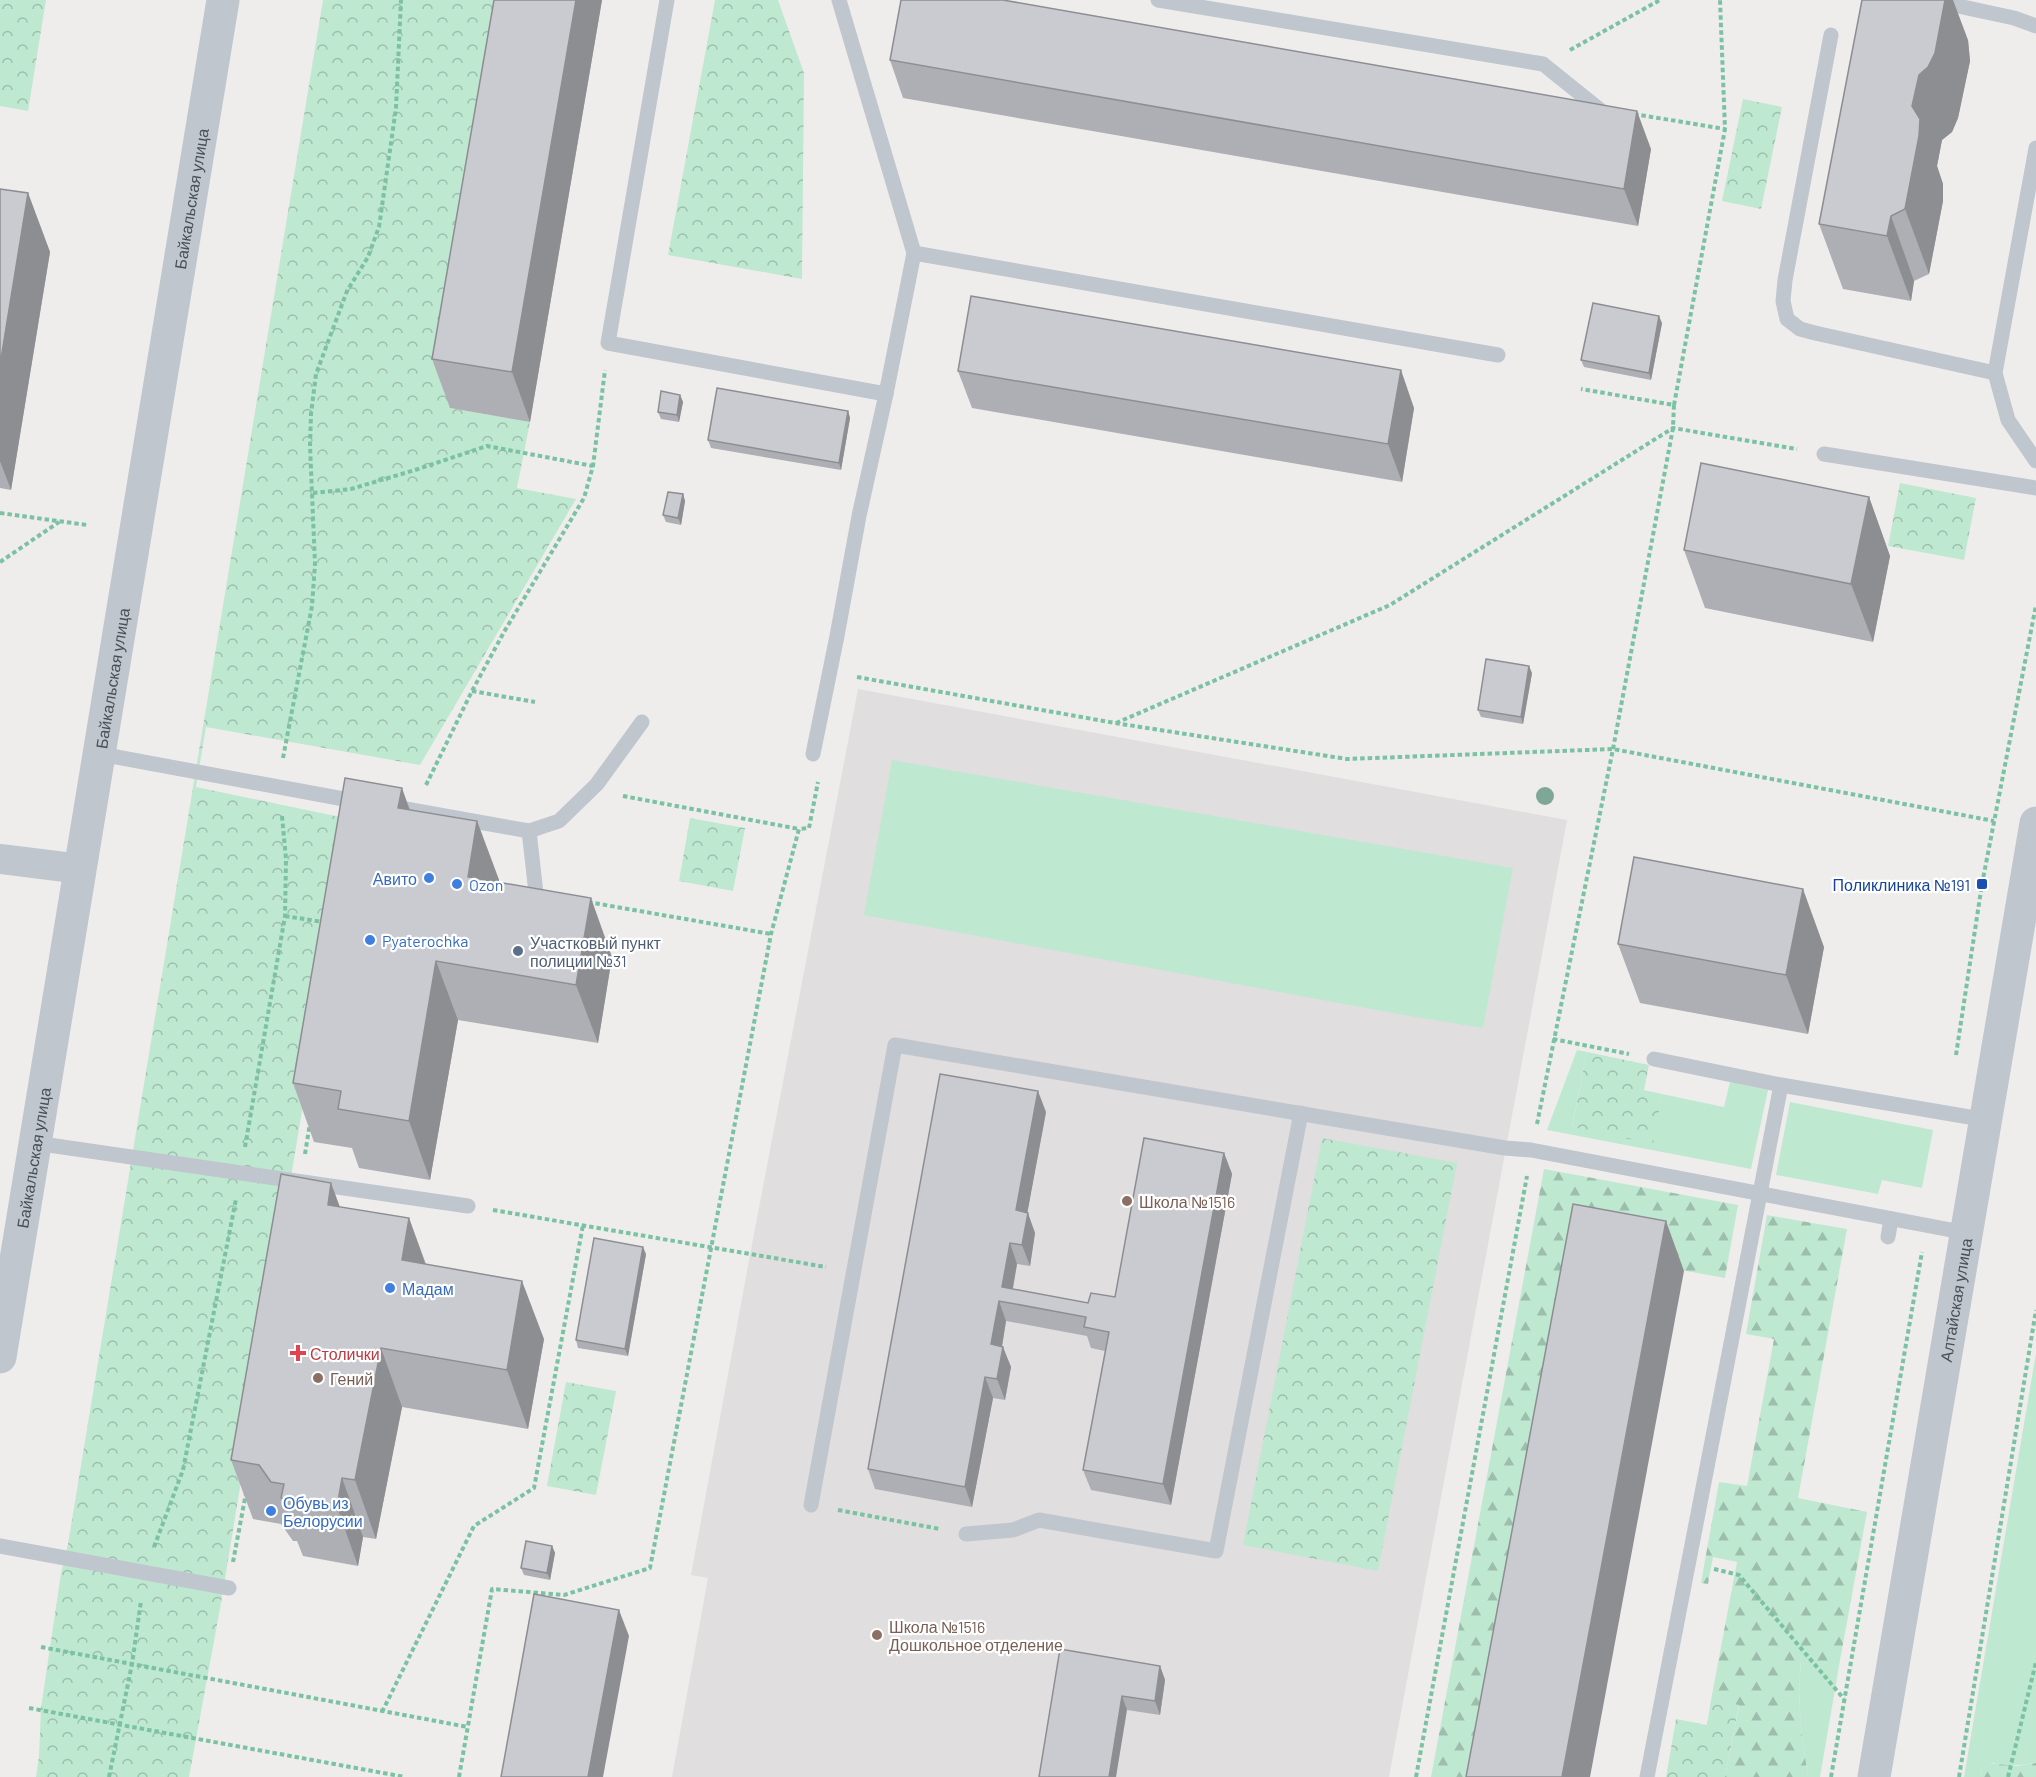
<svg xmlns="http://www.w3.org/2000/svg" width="2036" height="1777" font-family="Barlow,sans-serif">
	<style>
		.education { fill: #e0dede }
		.grass { fill: #bfe8d1 }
		.forest { fill: url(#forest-firs) }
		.park { fill: url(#park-crowns) }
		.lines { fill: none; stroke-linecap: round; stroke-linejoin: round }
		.path { stroke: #7bc2a3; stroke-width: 4; stroke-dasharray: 4.5 3; stroke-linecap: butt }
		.service { stroke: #bfc6cd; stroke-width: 15 }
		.minor { stroke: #bfc6cd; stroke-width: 30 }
		.tertiary { stroke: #bfc6cd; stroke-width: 33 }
		.tree { fill: #7ea895 }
		.wall { fill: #aeafb4 }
		.shaded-wall { fill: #8d8e92 }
		.building { fill: #cacbd1; stroke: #8d8e92; stroke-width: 1.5 }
		.shop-dot { fill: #3f7fe0; stroke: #fff; stroke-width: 2 }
		.transit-dot { fill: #1a4fb4; stroke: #fff; stroke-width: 2 }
		.service-dot { fill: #5c6f8a; stroke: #fff; stroke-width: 2 }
		.education-dot { fill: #8d6e63; stroke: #fff; stroke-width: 2 }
		.health-dot { fill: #e0444e; stroke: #fff; stroke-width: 2 }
		.labels { text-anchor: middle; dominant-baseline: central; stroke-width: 4.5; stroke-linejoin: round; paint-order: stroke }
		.street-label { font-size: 16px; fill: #474f57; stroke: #fff }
		.shop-label { font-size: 16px; fill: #366cbe; stroke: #fff; text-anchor: start }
		.transit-label { font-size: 16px; fill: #164399; stroke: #fff; text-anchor: end }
		.service-label { font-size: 16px; fill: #4e5e75; stroke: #fff; text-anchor: start }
		.education-label { font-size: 16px; fill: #785e54; stroke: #fff; text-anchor: start }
		.health-label { font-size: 16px; fill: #be3a42; stroke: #fff; text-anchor: start }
	</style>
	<defs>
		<pattern id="forest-firs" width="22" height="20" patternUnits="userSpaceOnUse" patternTransform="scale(1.5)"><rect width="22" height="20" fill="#bfe8d1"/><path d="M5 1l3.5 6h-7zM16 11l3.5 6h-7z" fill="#9dbeac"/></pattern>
		<pattern id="park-crowns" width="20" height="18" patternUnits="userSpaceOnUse" patternTransform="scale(1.5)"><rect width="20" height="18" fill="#bfe8d1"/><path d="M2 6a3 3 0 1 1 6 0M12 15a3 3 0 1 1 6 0" fill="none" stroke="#9dbeac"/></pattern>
	</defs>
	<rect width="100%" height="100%" fill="#efedec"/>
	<path class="education" d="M858,689L1567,820L1389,1777H672L708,1578L691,1575L750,1255Z"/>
	<g class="grass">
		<path d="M892,760L1513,868L1483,1028L1404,1015L864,915Z"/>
		<path d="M1577,1050L1587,1052L1572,1126L1652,1143L1662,1094L1724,1107L1730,1082L1768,1090L1751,1169L1547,1130Z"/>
		<path d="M1790,1102L1933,1130L1922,1188L1882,1180L1878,1194L1776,1175Z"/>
		<path d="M2036,1353V1763C2021,1765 2007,1767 1992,1763L1981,1768L1982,1777H1964Z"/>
		<path d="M1801,1658L1839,1666L1820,1777H1808L1801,1729L1799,1693Z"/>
	</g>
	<g class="forest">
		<path d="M1544,1169L1738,1205L1725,1278L1592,1254L1493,1777H1431Z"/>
		<path d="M1767,1215L1847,1229L1798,1498L1867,1512L1839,1666L1801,1659L1799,1693L1801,1729L1808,1777H1725L1739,1706L1711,1700L1737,1562L1713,1557L1708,1584L1701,1583L1719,1482L1747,1486L1774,1339L1746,1334Z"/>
		<path d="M1986,1763L2016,1766L2036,1763V1777H1982L1981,1768Z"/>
	</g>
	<g class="park">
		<path d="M0,0H46L28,111L0,106Z"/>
		<path d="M323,0H521L450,408L530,422L517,488L576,499L420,765L206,727L196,787L350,819L221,1603L189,1777H36L39,1756L41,1708L61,1573L68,1544Z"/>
		<path d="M715,0H778L804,73L802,279L668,255Z"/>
		<path d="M1743,99L1782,107L1761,209L1722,201Z"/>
		<path d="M1900,483L1976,498L1964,560L1888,546Z"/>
		<path d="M690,818L745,828L733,891L679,881Z"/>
		<path d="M1587,1052L1649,1065L1644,1090L1662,1094L1653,1144L1572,1127Z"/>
		<path d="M1322,1138L1457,1163L1378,1571L1243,1545Z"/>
		<path d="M566,1382L616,1391L596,1495L547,1486Z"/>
		<path d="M1711,1700L1739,1705L1725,1777H1666L1676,1719L1707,1725Z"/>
	</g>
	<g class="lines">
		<g class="path">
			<path d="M1570,50L1660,0"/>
			<path d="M1634,114L1725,129"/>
			<path d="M1674,405L1725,129L1720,0"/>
			<path d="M313,493L351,489L415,470L487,446L593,466"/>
			<path d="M0,513L87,525"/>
			<path d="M0,562L59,522"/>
			<path d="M857,677L1115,723L1347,759L1613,749L1994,821"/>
			<path d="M472,691L535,702"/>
			<path d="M1116,723L1390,605L1673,428L1797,449"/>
			<path d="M283,758L312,606L315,564L310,446L311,414L316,374L347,291L368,257L379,227L396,108L401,0"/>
			<path d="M426,785L472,691L504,632L584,498L593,466L605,370"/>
			<path d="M623,796L799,829"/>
			<path d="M588,902L771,934"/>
			<path d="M285,916L323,922"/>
			<path d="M1553,1039L1629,1054"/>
			<path d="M1956,1055L1982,884L2036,605"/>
			<path d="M1537,1124L1613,749L1673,428L1674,405L1581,389"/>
			<path d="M245,1147L285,916L286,859L282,816"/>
			<path d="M305,1154L310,1123"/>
			<path d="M493,1210L826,1267"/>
			<path d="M838,1510L940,1529"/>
			<path d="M154,1547L183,1470L236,1199"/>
			<path d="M233,1562L246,1493"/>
			<path d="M1714,1569L1739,1575L1844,1699"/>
			<path d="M41,1647L468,1727"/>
			<path d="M29,1708L405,1777"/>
			<path d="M382,1712L474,1526L534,1488L583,1225"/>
			<path d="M109,1777L132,1664L141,1601"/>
			<path d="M459,1777L492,1589L564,1595L650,1568L771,934L799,829L809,828L818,782"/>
			<path d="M1416,1777L1527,1176"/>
			<path d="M1831,1777L1922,1252"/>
			<path d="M1959,1777L2036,1310"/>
			<path d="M2008,1777L2036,1662"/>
		</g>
		<g class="service">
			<path d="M667,0L608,343L886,394"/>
			<path d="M1158,0L1543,64L1599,109"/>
			<path d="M1930,0L2014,18L2036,26"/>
			<path d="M1831,35L1785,280L1783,301L1787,319L1800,329L1815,333L1995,373L2008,420L2036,461"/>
			<path d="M914,253L1498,355"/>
			<path d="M1995,373L2036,148"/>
			<path d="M1824,454L2036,488"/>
			<path d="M100,754L360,802"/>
			<path d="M813,754L837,636L859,516L886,394L914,253L839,0"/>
			<path d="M389,806L529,831L536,893"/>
			<path d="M529,831L559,821L597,784L642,722"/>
			<path d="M1654,1059L1781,1085L1987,1120"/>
			<path d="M35,1143L468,1206"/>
			<path d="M1888,1237L1891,1219"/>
			<path d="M811,1505L895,1045L1505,1148L1531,1150L1967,1233"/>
			<path d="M966,1534L1013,1530L1039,1520L1216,1551L1301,1113"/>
			<path d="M0,1546L229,1588"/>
			<path d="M1647,1777L1781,1085"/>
		</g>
		<path class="minor" d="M0,859L81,869"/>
		<g class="tertiary">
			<path id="s1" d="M0,1357L223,0"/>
			<path id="s2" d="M1874,1777L2036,823"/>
		</g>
	</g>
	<circle class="tree" cx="1545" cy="796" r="9"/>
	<g class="wall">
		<path d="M494,0H602L530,422L450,408L432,359Z"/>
		<path d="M1968,40L1970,61L1958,118L1952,132L1942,140L1937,166L1943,184V201L1929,274L1914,281L1911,301L1843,289L1819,224Z"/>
		<path d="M890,60L1651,149L1638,226L903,98Z"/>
		<path d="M0,189L28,193L50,252L11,490L0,488Z"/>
		<path d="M1662,323L1651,380L1584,367L1581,360Z"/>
		<path d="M958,371L1414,408L1402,482L972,408Z"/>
		<path d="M680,395L683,402L679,422L661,419L658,412Z"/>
		<path d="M848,411L850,418L841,470L711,448L708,440Z"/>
		<path d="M683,494L685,501L681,525L666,522L663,515Z"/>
		<path d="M1869,497L1890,556L1873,642L1705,608L1684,550Z"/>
		<path d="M1532,673L1523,724L1481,717L1478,710Z"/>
		<path d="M410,810L477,821L499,880L498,882L612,957L598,1043L458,1020L430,1180L359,1168L352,1148L314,1142L293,1083Z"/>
		<path d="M1618,944L1824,947L1808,1034L1640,1003Z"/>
		<path d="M1046,1112L1027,1213L1035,1233L1030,1266L1017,1264L1013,1289L1088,1303L1115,1297L1224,1153L1232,1174L1171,1505L1091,1490L1083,1470L1105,1351L1091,1348L1087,1336L1006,1321L1002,1346L1011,1367L1005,1400L993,1398L972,1507L875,1489L868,1469Z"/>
		<path d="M340,1207L409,1218L426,1264L544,1339L528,1429L402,1407L376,1539L363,1537L358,1566L303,1556L297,1541H293L281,1524L253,1519L231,1460Z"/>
		<path d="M646,1254L628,1356L578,1348L576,1340Z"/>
		<path d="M552,1546L555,1553L550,1580L524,1575L521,1568Z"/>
		<path d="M1060,1649L1160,1666L1165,1680L1160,1715L1127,1710Z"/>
	</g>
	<g class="shaded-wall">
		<path d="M576,0H602L530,422L512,372Z"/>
		<path d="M1945,0H1953L1968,40L1970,61L1958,118L1952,132L1942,140L1937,166L1943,184V201L1929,274L1905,209L1912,106L1919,75Z"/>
		<path d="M1637,111L1651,149L1638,226L1624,189Z"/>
		<path d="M28,193L50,252L11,490L0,461V365Z"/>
		<path d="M1891,216L1914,281L1911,301L1887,236Z"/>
		<path d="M1659,316L1662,323L1651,380L1649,373Z"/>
		<path d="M1401,370L1414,408L1402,482L1388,444Z"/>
		<path d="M680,395L683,402L679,422L677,415Z"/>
		<path d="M848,411L850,418L841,470L839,463Z"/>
		<path d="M683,494L685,501L681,525L678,518Z"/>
		<path d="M1869,497L1890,556L1873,642L1851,584Z"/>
		<path d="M1529,666L1532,673L1523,724L1521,717Z"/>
		<path d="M402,788L423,847L398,808Z"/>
		<path d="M477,821L499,880L490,936L468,877Z"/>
		<path d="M1803,889L1824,947L1808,1034L1786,975Z"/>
		<path d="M591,898L612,957L598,1043L576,985Z"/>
		<path d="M436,961L458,1020L430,1180L409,1121Z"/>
		<path d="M1038,1091L1046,1112L1024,1231L1016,1210Z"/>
		<path d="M1224,1153L1232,1174L1171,1505L1163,1484Z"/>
		<path d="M331,1183L353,1242L328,1205Z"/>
		<path d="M1028,1213L1035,1233L1030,1266L1022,1245Z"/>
		<path d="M409,1218L430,1277L402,1260Z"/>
		<path d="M1666,1221L1684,1271L1590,1777H1562Z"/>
		<path d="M1010,1243L1017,1264L1010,1303L1002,1287Z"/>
		<path d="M643,1247L646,1254L628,1356L625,1349Z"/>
		<path d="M522,1281L544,1339L528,1429L507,1370Z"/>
		<path d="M999,1301L1006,1321L999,1365L991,1344Z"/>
		<path d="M1003,1347L1011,1367L1005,1400L997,1379Z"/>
		<path d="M381,1348L402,1407L376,1539L355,1480Z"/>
		<path d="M985,1377L993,1398L972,1507L965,1487Z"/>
		<path d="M342,1478L363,1537L358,1566L337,1507Z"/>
		<path d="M552,1546L555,1553L550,1580L547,1573Z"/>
		<path d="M619,1610L629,1636L603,1777H588Z"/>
		<path d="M1160,1666L1165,1680L1160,1715L1155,1701Z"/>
		<path d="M1122,1696L1127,1710L1116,1777H1109Z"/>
	</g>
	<g class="building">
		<path d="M494,0H576L512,372L432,359Z"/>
		<path d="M901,0H1003L1637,111L1624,189L890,60Z"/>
		<path d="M1862,0H1945L1935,53L1928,67L1919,75L1912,106L1920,119L1919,136L1905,209L1891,216L1887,236L1819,224Z"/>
		<path d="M0,189L28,193L0,365Z"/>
		<path d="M971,296L1401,370L1388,444L958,371Z"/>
		<path d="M1593,303L1659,316L1649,373L1581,360Z"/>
		<path d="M717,388L848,411L839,463L708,440Z"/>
		<path d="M661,391L680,395L677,415L658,412Z"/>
		<path d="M1701,463L1869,497L1851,584L1684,550Z"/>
		<path d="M668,492L683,494L678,518L663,515Z"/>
		<path d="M1486,659L1529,666L1521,717L1478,710Z"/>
		<path d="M345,778L402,788L398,808L477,821L468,877L591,898L576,985L436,961L409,1121L338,1109L341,1091L293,1083Z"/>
		<path d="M1634,857L1803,889L1786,975L1618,944Z"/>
		<path d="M940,1074L1038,1091L1016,1210L1028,1213L1022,1245L1010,1243L1002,1287L1088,1303L1091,1293L1115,1297L1144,1138L1224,1153L1163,1484L1083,1470L1109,1332L1084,1327L1086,1317L999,1301L991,1344L1003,1347L997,1379L985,1377L965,1487L868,1469Z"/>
		<path d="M281,1174L331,1183L328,1205L409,1218L402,1260L522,1281L507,1370L381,1348L355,1480L342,1478L337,1507L281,1498L284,1484L271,1482L259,1465L231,1460Z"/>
		<path d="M1573,1204L1666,1221L1562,1777H1466Z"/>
		<path d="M594,1238L643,1247L625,1349L576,1340Z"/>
		<path d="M526,1541L552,1546L547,1573L521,1568Z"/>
		<path d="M534,1594L619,1610L588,1777H501Z"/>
		<path d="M1060,1649L1160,1666L1155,1701L1122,1696L1109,1777H1039Z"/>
	</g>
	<g class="shop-dot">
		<circle cx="429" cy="878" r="6"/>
		<circle cx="457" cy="884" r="6"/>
		<circle cx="370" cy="940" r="6"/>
		<circle cx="390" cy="1288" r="6"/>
		<circle cx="271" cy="1511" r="6"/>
	</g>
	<rect class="transit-dot" x="1976" y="878" width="12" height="12" rx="3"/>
	<circle class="service-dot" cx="518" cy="951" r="6"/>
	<g class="education-dot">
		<circle cx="1127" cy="1201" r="6"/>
		<circle cx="318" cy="1378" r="6"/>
		<circle cx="877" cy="1635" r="6"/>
	</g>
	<path class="health-dot" d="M295 1344h6v6h6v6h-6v6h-6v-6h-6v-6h6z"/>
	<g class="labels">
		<g class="street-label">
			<text stroke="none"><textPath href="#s1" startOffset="1174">Байкальская улица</textPath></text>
			<text stroke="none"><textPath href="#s1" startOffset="688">Байкальская улица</textPath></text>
			<text stroke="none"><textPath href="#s1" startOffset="202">Байкальская улица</textPath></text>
			<text stroke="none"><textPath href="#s2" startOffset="484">Алтайская улица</textPath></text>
		</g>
		<g class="shop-label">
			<text x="417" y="878" text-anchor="end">Авито</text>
			<text x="469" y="884">Ozon</text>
			<text x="382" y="940">Pyaterochka</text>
			<text x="402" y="1288">Мадам</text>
			<text x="283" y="1502">Обувь из<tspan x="283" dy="18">Белорусии</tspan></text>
		</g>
		<g class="transit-label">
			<text x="1970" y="884">Поликлиника №191</text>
		</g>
		<g class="service-label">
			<text x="530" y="942">Участковый пункт<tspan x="530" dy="18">полиции №31</tspan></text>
		</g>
		<g class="education-label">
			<text x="1139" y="1201">Школа №1516</text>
			<text x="330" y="1378">Гений</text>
			<text x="889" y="1626">Школа №1516<tspan x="889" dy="18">Дошкольное отделение</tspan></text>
		</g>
		<g class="health-label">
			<text x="310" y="1353">Столички</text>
		</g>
	</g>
</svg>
